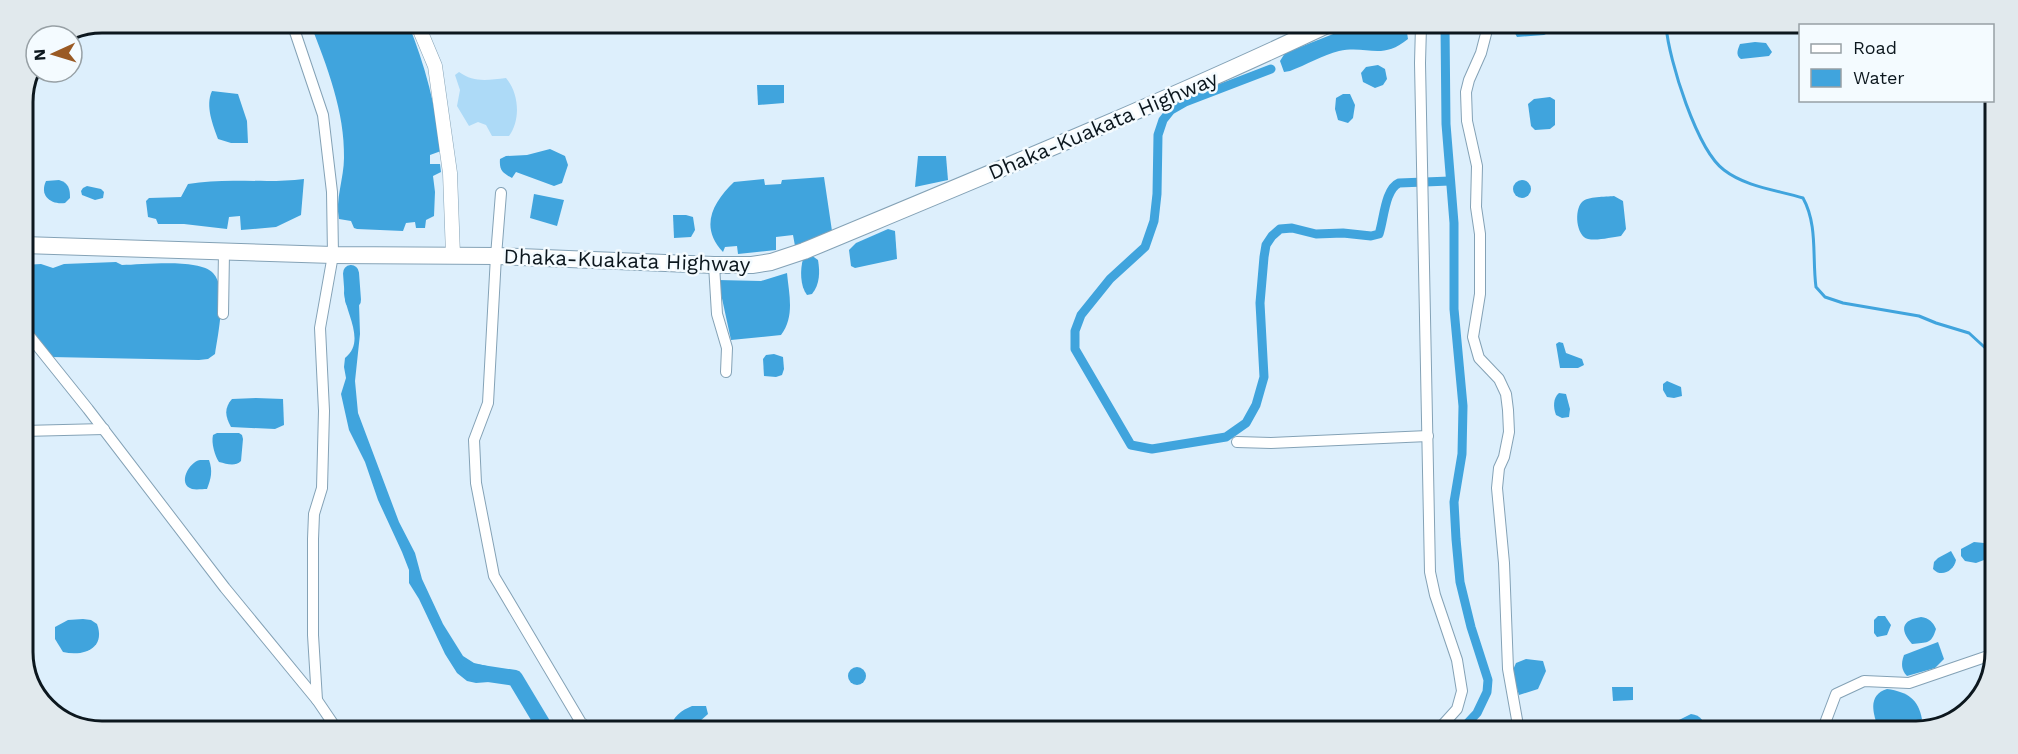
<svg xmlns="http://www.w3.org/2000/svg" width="2018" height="754" font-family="'Work Sans',sans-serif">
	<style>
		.green { fill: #addaf7 }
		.water { fill: #40a4dd }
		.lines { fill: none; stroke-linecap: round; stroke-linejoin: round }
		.stream { stroke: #40a4dd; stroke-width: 3 }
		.canal { stroke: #40a4dd; stroke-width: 9 }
		.river { stroke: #40a4dd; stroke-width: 16 }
		.minor-casing { stroke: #84a2b6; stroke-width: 12 }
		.tertiary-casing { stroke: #84a2b6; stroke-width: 15 }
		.primary-casing { stroke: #84a2b6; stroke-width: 18 }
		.minor { stroke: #fff; stroke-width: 10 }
		.tertiary { stroke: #fff; stroke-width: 14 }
		.primary { stroke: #fff; stroke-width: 16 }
		.labels { text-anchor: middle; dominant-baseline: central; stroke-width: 5; stroke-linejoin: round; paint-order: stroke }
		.street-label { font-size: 21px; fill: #0c171e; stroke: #f4fbff }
		.rim { fill: none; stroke: #0c171e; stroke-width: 3 }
	</style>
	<rect width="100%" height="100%" fill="#ddeffc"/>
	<path class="green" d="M459,72C474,83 488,80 506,78C519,93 521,120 509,136H492L486,125L478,122L469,126L457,106L460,90L455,75Z"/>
	<g class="water">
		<path d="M310,23H408C425,65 436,107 441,151L430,155V164H440L441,172L433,176L435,192L434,216L426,220L425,228H416L415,222L406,223L403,231L357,229L354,228L351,221L339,219C335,200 344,178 344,158C345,112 327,66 310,23Z"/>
		<path d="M1356,25L1406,26L1408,39C1381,61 1368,45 1339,51C1323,55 1306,65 1290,71L1284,72L1280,61L1285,53Z"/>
		<path d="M1511,26H1553L1554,30L1544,35L1517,37Z"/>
		<path d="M1755,42L1766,43L1772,52L1769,56L1741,59C1735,55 1738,49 1740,44Z"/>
		<path d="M1378,65L1385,69L1387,79L1383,85L1375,88L1363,82L1361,73L1366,67Z"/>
		<path d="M757,85H784V103L758,105Z"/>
		<path d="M212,91L238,94L247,121L248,143H231L218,139C213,125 205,106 212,91Z"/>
		<path d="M1343,94H1350L1355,105L1353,118L1348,123L1338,120L1335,109L1336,98Z"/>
		<path d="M1550,97L1555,100V125L1550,129L1535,130L1531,126L1528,104L1534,99Z"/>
		<path d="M550,149L565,156L568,165L562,183L554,186L516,172L512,178C503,173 499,171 500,159L506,156L527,155Z"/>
		<path d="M918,156H946L948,180L915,187Z"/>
		<path d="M824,177L832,231L795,246L793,235L776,237V250L738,254L737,246L725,247L723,252C699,227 713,202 734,182L764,179L765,185L781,184L782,180Z"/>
		<path d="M304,179L301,215L276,227L241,230L240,216L229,217L227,229L184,224H158L156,219L148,217L146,201L149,198L181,197L188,184C226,177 265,184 304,179Z"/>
		<path d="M59,180C69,183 70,189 70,198L65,203C51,205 39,196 46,181Z"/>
		<circle cx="1522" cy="189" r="9"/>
		<path d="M87,186L101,189L104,192L103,198L95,200L82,195L81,191L83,188Z"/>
		<path d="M534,194L564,200L557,226L530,218Z"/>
		<path d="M1614,196L1623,201L1626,229L1621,236C1612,237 1598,241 1588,239C1576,236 1574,210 1582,202C1588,196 1605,197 1614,196Z"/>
		<path d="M673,215H686L693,217L695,230L691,237L674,238Z"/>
		<path d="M888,229L895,231L897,259L855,268L851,266L849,250L856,243Z"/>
		<path d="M811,255L818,260C820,272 820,284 812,294L807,295C800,286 800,270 803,259Z"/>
		<path d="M116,262L122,265C143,265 198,258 213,273C228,289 218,334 215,354L208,359L199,360L51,357L23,320V265L41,264L53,268L64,264Z"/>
		<path d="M787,273C789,295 795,316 781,335L731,340L718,280L761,281Z"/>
		<path d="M350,277H354V284L358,291L359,303L360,334L355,381L358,413L399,522L415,553L422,579L443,624L463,656L474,663L487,666L489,682L476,683L467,681L457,673L445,654L419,599L409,583V570L402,552L378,500L365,462L349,430L341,394L346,378L344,367L345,358C366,342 346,314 344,293L345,287L349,284Z"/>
		<path d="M1559,342L1563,343L1566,353L1582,359L1584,365L1578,368H1560L1556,344Z"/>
		<path d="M774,354L783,357L784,369L782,375L776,377L764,376L763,359L766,355Z"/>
		<path d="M1667,381L1681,387L1682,396L1674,398L1667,397L1663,390V384Z"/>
		<path d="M1559,393L1566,394L1570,409L1569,417L1562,418L1556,415C1553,407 1553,398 1559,393Z"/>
		<path d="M256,398L283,399L284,425L275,429L231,427C225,416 224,408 232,399Z"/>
		<path d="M217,433H239L242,435L243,439L241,461C235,467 227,464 219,462C215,456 211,443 213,435Z"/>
		<path d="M200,460H209C213,471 211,479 207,489C203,489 196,490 192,489C177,484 189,462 200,460Z"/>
		<path d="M1974,542L1984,543L1989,546V552L1984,560L1976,563L1965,561L1961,556V549Z"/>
		<path d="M1951,551L1956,560C1954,571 1941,578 1933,569L1934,562L1938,558Z"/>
		<path d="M1878,616H1885L1891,625L1887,635L1877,637L1874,633V620Z"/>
		<path d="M1921,617C1929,618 1933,622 1936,629C1931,645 1927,642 1912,644C1899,629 1902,620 1921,617Z"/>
		<path d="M83,619L91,620L97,624C106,648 84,657 63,652L55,639V627L68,620Z"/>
		<path d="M1938,642L1944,659L1935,668L1907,676C1901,670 1901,663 1904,655Z"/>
		<path d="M1526,659L1543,661L1546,671L1538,689L1519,695L1512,672L1516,663Z"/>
		<circle cx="857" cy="676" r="9"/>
		<path d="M1612,687H1633V700L1613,701Z"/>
		<path d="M1887,689C1908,692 1918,699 1922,719C1911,730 1895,732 1879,730C1873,714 1867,695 1887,689Z"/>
		<path d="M692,706H706L708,714L699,722L695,729H670C672,717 682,710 692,706Z"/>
		<path d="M1691,714C1701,715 1705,722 1705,731H1674L1679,720Z"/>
	</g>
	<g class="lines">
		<path class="stream" d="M1666,26C1669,61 1697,150 1724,170C1746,187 1777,190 1803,198C1818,225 1812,258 1816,287L1825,297L1843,303L1919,316L1936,323L1969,333L1993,355"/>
		<g class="canal">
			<path d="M1445,26L1446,124L1454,223V309L1463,406L1462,454L1454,502L1456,539L1460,582L1471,627L1488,680L1487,692L1477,713L1461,730"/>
			<path d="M1271,69L1185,102L1171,110L1163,120L1158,135L1157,194L1154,221L1145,247L1110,279L1081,315L1075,331V349L1131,445L1152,449L1226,437L1246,423L1256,405L1264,377L1260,303L1264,257L1266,245L1272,236L1280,229L1292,228L1316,234L1343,233L1371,236L1379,234C1384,219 1385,189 1399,183L1450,181"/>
		</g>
		<g class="river">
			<path d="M351,273L353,300"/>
			<path d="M468,671L515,678L545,728"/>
		</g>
		<g class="minor-casing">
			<g id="minor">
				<path d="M292,23L323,115L332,192L333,255L320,328L324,411L322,488L314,514L313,539V635L317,700"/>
				<path d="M1421,26L1420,63L1430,572L1435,595L1457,660L1462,691L1457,709L1438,730"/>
				<path d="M1488,26L1481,53L1469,80L1466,92L1467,121L1477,166L1476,207L1480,234V294L1473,337L1479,358L1499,379L1506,394L1508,410L1509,432L1504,457L1499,468L1497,488L1504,563L1508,669L1519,731"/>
				<path d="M501,193L496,256L488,403L474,440L476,483L494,576L583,726"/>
				<path d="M714,265L717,314L727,348L726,372"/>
				<path d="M223,314L224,252"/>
				<path d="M23,328L88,409L225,588L317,700L336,728"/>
				<path d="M23,431L104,429"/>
				<path d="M1237,442L1271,443L1428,436"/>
				<path d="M1822,731L1836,694L1864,681L1909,683L1991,655"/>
			</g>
		</g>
		<g class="tertiary-casing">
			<g id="tertiary">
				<path d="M417,23L435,66L450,173L453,255"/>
				<path d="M583,726L585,728"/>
			</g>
		</g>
		<g class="primary-casing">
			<path id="primary" d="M23,245L333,255L496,256L714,265H752L771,262L804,251C979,178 1155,106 1327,25"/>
		</g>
		<use href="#minor" class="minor"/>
		<use href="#tertiary" class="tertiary"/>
		<use href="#primary" class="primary"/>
	</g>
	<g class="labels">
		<g class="street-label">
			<text transform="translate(1103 125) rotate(-23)">Dhaka-Kuakata Highway</text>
			<text transform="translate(627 260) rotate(2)">Dhaka-Kuakata Highway</text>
		</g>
	</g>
	<path d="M0 0H2018V754H0ZM102 33H1916A69 69 0 0 1 1985 102V652A69 69 0 0 1 1916 721H102A69 69 0 0 1 33 652V102A69 69 0 0 1 102 33Z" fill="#e1e9ed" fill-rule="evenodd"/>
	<path class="rim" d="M102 33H1916A69 69 0 0 1 1985 102V652A69 69 0 0 1 1916 721H102A69 69 0 0 1 33 652V102A69 69 0 0 1 102 33Z"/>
	<rect x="1799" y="24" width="195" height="78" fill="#f4fbff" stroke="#97a0a5" stroke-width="1.5"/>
	<rect x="1811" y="44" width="30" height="9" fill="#ffffff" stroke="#97a0a5" stroke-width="1.5"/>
	<text x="1853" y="54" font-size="18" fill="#0c171e">Road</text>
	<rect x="1811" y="69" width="30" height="18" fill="#40a4dd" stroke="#97a0a5" stroke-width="1.5"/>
	<text x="1853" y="84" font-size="18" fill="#0c171e">Water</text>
	<g transform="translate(54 54) rotate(266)"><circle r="28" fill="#f4fbff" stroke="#97a0a5" stroke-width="1.5"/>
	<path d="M0-4.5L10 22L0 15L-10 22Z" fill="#9a5a24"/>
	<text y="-9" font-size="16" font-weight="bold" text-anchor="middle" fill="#0c171e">N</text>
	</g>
</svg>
